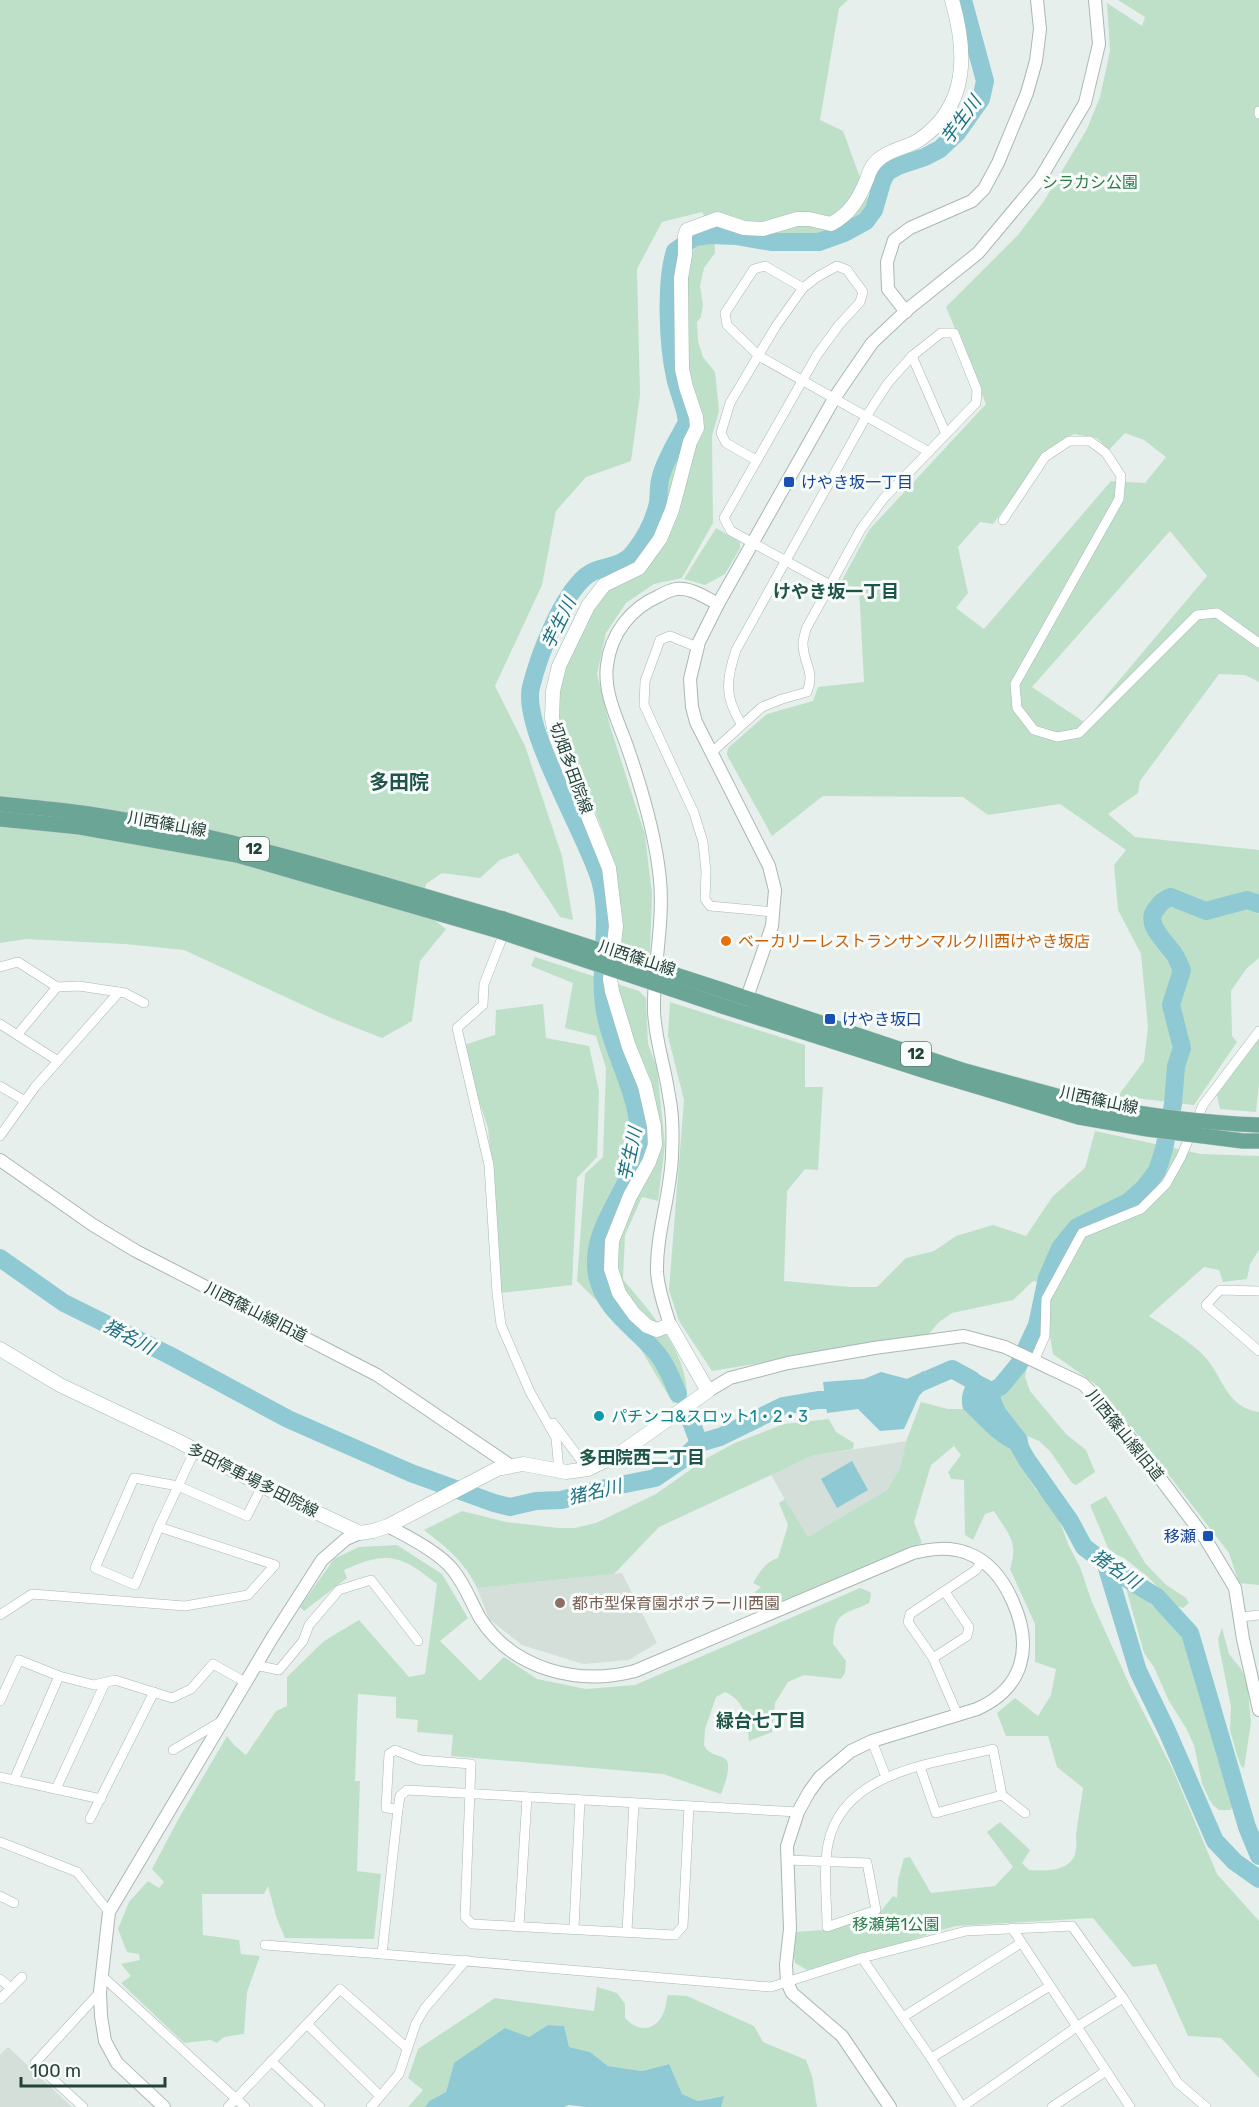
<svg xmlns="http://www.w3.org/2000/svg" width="1259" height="2107" font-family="Rubik,'Noto Sans JP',sans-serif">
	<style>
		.built { fill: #d4dfda }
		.green { fill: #bfe0c8; fill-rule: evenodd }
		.water { fill: #8ec9d4 }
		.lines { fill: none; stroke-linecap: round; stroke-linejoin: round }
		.river { stroke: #8ec9d4; stroke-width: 18 }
		.minor-casing { stroke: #a8b8b2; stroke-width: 10 }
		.tertiary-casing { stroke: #a8b8b2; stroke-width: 14 }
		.secondary-casing { stroke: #a4bbb3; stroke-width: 15 }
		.primary-casing { stroke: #c2cac8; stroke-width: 16 }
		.minor { stroke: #fff; stroke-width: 9 }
		.tertiary { stroke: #fff; stroke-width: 12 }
		.secondary { stroke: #fff; stroke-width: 14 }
		.primary { stroke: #6aa596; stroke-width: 15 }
		.primary-bridge-casing { stroke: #c2cac8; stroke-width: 16; stroke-linecap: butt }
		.primary-bridge { stroke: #6aa596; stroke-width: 15 }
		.transit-dot { fill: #1a4fb4; stroke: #f7fbf9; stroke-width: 2 }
		.food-dot { fill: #e8710a; stroke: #f7fbf9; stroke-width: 2 }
		.culture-dot { fill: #0f9aa8; stroke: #f7fbf9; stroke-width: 2 }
		.education-dot { fill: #8d6e63; stroke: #f7fbf9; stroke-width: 2 }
		.labels { text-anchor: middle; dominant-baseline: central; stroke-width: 6; stroke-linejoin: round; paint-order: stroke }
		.shield { fill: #f7fbf9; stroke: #637a73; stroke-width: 1.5 }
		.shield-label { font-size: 15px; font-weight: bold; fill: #24423a }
		.park-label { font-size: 16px; fill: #2d7a4b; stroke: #f7fbf9 }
		.transit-label { font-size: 16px; fill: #164399; stroke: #f7fbf9; text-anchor: start }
		.street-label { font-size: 16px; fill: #24423a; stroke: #f7fbf9 }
		.food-label { font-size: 16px; fill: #c56008; stroke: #f7fbf9; text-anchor: start }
		.culture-label { font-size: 16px; fill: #0d838f; stroke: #f7fbf9; text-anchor: start }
		.education-label { font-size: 16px; fill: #785e54; stroke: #f7fbf9; text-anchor: start }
		.water-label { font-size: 18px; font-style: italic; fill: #1c6f80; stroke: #f7fbf9 }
		.neighbourhood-label { font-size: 18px; font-weight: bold; fill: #1f5548; stroke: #f7fbf9 }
		.quarter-label { font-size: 20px; font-weight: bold; fill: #1f5548; stroke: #f7fbf9 }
	</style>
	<rect width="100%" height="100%" fill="#e6efeb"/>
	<g class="built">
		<path d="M907,1441L900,1468L887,1490L807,1538L771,1475L812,1456Z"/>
		<path d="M622,1573L657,1643L629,1660L583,1664L522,1645L489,1619L477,1588Z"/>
		<path d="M8,2047L72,2107H0V2055Z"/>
	</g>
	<g class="green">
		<path d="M0,0H848L839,8L820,120L843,131L872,210L814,241L771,237L755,247L714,232L715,253L704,268L700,286L703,305L701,317L697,322L698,341L703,357L715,372L719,411L712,436L713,523L682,578L654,584L626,603L606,633L597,674L610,726L645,835L652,894L650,953L619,943L623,919L613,863L603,832L558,715L560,682L581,633L588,621L591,610L605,591L640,570L660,552L669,532L661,512L672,458L679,445L701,418L684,353V296L693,251L703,238L708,222L702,212L662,222L637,269L640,395L631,461L586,477L556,511L542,585L495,686L525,746L562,856L573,920L560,917L518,853L500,860L480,878L442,873L426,884L420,909L446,929L420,961L412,1021L382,1038L331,1018L184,950L125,944L26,939L0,943Z"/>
		<path d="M1118,0H1259V682L1245,675L1219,674L1140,781L1138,793L1108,814L1135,837L1259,850V958L1247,968L1231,991L1232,1036L1237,1042L1194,1105L1118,1096L1144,1061L1148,1027L1141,954L1118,910L1114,865L1126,850L1060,804L988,815L963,797L823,796L772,836L727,755L728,748L767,714L813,701L818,687L864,682L859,588L840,584L869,530L986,404L946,307L1018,235L1044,201L1087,129L1100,97L1110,51L1107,3L1142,26L1145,17ZM1125,433L1144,440L1166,457L1145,483L1111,481L984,629L956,608L968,593L958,547L980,522L993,524L1049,448L1074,434L1097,438L1109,450ZM1170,531L1207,576L1084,722L1032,687Z"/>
		<path d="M716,528L740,542V548L725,574L705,585L684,579Z"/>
		<path d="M535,957L639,991L646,998L648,1044L657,1068L665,1145L658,1201L642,1197L625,1235L623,1279C650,1313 685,1347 687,1393L673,1403L634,1338L577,1281L585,1174L603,1157L606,1068L596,1036L565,1028L573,983L531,966Z"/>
		<path d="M670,1002L805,1045V1087H823L818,1170L805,1169L787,1191L784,1281L849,1287H877L906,1258L934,1251L956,1236L993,1225L1026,1236L1053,1196L1085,1168L1095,1131L1201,1154L1259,1156V1250L1250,1264L1247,1279L1223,1282L1219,1270L1204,1267L1149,1316C1166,1327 1184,1338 1199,1351C1223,1371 1223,1407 1259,1412V1585L1239,1583L1229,1553L1141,1439L1095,1384L1053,1354L1041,1283L1033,1281L1013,1300L952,1313L939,1322L927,1336L712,1371L679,1321L669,1290L684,1100L668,1036Z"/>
		<path d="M543,1004L546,1038L589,1046L599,1091L597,1157L577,1178L572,1285L501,1293L494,1192L488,1128L461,1046L495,1035L496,1010Z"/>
		<path d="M1259,1038V1083L1256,1112L1220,1109L1217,1095Z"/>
		<path d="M1012,1363H1025L1027,1366L1025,1377L1030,1391L1066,1434L1086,1450L1095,1472L1076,1485L1072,1483L1050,1451L1039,1441L1027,1436L1005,1408L995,1383Z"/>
		<path d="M921,1402L948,1409H963L1012,1451L1036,1490L1049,1501L1057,1514L1069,1546L1080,1567L1092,1602L1130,1686L1173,1770L1217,1874L1259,1921V2078L1221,2038L1188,2036L1156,1964L1133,1967L1093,1918L956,1926L927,1934V1935L877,1951L807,1970L795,1963L793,1949L796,1932L824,1930L881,1911L893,1896L897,1898L898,1880L904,1858L910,1857L931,1893L995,1886L1013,1867L987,1832L1000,1822L1030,1850L1022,1863L1029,1870C1046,1871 1074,1872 1076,1849C1077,1845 1076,1840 1076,1835C1078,1819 1081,1803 1083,1788L1057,1767L1048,1736H1006L997,1713L1015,1698L1038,1716L1051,1695L1056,1669L1035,1662V1624L1010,1569C1019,1541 1008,1534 994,1511L985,1514L973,1540L965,1535L964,1480L951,1479L948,1472L961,1455L954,1446L931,1465L914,1522L922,1543L767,1609L757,1604L755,1592L761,1587L753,1583C759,1573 766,1561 778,1558L788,1525L779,1503L785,1499L808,1537L887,1490L900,1468L907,1439Z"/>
		<path d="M829,1419L836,1432L854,1443L853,1449L812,1456L659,1527L614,1574L477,1588C465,1562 446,1547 424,1530L462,1511L506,1522L559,1528H575L596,1523L656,1494L707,1458L735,1443L784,1424Z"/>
		<path d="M1106,1496L1145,1563L1165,1584L1186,1598L1189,1603L1183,1608L1177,1606L1148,1577L1124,1558L1117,1555L1108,1548L1090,1505Z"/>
		<path d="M397,1545L442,1574L468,1618L440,1641L480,1681L504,1657L537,1679L586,1689L635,1685L860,1588L870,1592L871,1595L869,1603C842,1616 835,1611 833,1644L846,1661L845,1673L841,1679L804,1675L788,1682L775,1703L772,1732L749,1741C747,1721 746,1701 725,1692L716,1697L705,1729L704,1745C709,1757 723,1754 727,1761C731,1768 724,1787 721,1794L663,1774L451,1756L453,1735L417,1732L418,1720L396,1718V1697L358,1694L355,1781H360L357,1871L381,1874L374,1939L285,1938L277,1919L268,1886L264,1894H202L203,1935L239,1940L241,1954L260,1956L247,1992L244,2034L224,2037L217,2043L211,2040L184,2043L121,1983L131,1976L121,1964L140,1960L139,1954L127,1952L118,1929L129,1902L148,1881L159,1888L164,1882L152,1869L179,1818L227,1736L234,1745L246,1755L276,1711L287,1706V1677L324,1641L359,1620L409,1677L425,1674L437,1584C401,1555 387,1550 344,1570L347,1578L304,1611L300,1607L334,1559L359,1547Z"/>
		<path d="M1126,1588L1143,1598L1183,1631L1233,1792V1807L1230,1810H1219L1213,1805L1209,1799L1202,1783L1194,1745L1186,1728L1169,1701L1154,1667L1144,1653Z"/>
		<path d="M1222,1628L1229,1654L1241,1669L1247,1680L1251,1723L1244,1768L1241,1766L1237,1755L1230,1730L1231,1707L1219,1646L1218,1639Z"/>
		<path d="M597,1987L617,1993L625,2004V2018C637,2032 655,2032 663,2014C666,2008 666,2001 668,1995L687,1996L754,2026L763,2042L806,2060L812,2076L817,2107H720L723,2096L698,2101L681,2094L668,2064L642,2071L608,2066L590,2052L569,2047L563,2026L548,2025L529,2037L454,2063L446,2092L429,2101L425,2107H408L423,2090L408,2078L418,2049L495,1998L594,2011Z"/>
	</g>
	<g class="water">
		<path d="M923,1371L930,1384L919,1396L904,1429L880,1431L858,1409L827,1413L823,1382L864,1379L881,1372L911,1380Z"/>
		<path d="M974,1372L995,1383L1005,1408L1027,1436L1030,1453C1003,1454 982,1426 963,1409C959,1395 966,1383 974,1372Z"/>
		<path d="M852,1461L868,1490L837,1508L821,1479Z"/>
		<path d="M548,2025L564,2026L569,2047L590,2052L608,2066L642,2071L669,2064L682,2094L698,2101L724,2096L721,2107H586L569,2105L564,2107H425L429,2101L446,2092L454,2063L505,2028L529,2037Z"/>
	</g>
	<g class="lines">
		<g class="river">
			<path d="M0,1258L64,1303L169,1355L288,1419L411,1473L494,1503L510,1507L536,1501L561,1500L610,1487L655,1478L683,1459L699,1443L720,1437L783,1406L818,1400H850"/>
			<path d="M906,1389L952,1369L972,1380L987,1397"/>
			<path d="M678,1394C672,1380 666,1363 655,1351C633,1326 604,1310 597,1275C589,1228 628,1195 637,1152C646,1107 617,1064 607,1021C595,975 613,926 600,880C587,835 521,728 531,687C539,655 561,597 586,576C600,564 621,570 634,552C645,538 654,521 658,503C659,495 658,485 661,476C666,458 678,440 687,422C686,407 678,392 675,377C668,345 665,282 675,251L695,237L710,235L736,236L771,242H819L844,233L866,221L874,210L882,182L887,172L898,166L925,157L940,149L957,133L981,99L985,81L963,0"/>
			<path d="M986,1395L1001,1386L1019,1364L1037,1325L1047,1278L1060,1248L1077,1227L1128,1202L1144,1188L1157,1171L1164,1149L1173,1104L1176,1066L1182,1048L1171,1005L1182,970C1180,966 1178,961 1176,957C1168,943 1143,925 1156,909C1160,903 1164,899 1171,897L1206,911L1247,900L1259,904"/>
			<path d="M690,1419L699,1443"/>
			<path d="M1011,1432L1027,1460L1070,1521L1084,1547L1124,1577L1157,1597L1190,1633L1247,1827L1259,1856"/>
			<path d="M1106,1565L1138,1671L1167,1731L1215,1841L1235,1862L1259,1879"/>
		</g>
		<g class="minor-casing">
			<g id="minor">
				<path d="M1259,111V114"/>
				<path d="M803,288L765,266L754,269L725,313L727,325L759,356L929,452"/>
				<path d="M912,356L946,434"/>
				<path d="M756,460L726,443L721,433L730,403L776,326L803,288L817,277L837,266L847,270L863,292L860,302L839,325L817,355L724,518L731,531L830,585"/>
				<path d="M1003,520L1045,457L1069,441H1090L1106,453L1121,476L1119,499L1015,684L1017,708L1034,730L1057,737L1079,733L1197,615L1217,613L1259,643"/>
				<path d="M697,647L670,636L660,640L645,681L644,705L694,813L703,842L706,872L705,899L710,906L774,912"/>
				<path d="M711,753L762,707L782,699L807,692C816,671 802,662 803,642C804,637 805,631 807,627L861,529L884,498L976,403L977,390L954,333H941L912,356L888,383L867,415L736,650C726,680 724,697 742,725"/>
				<path d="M504,933L484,984L483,1005L457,1028L489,1165L497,1293L501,1325L530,1392L556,1438L559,1471"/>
				<path d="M0,967L18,962L57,987L79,986L125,993L144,1003"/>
				<path d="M0,1024L58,1061"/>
				<path d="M18,1034L57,987"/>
				<path d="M0,1086L25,1101"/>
				<path d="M0,1136L35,1087L119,992"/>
				<path d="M1259,1291L1220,1290L1206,1305L1259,1351"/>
				<path d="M1034,1361L1045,1336L1046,1299L1082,1233L1141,1209L1166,1184L1181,1157L1203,1105L1259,1031"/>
				<path d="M553,1423L581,1460L583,1470"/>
				<path d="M159,1527L135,1585L95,1568L134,1478L178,1486L247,1516L262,1486"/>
				<path d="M0,1615L32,1594L185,1606L248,1595L275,1565L159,1527L195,1450"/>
				<path d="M1241,1617L1259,1615"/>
				<path d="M933,1658L967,1636L969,1627L945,1592"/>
				<path d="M255,1665L279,1670L303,1641L309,1625L339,1590L371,1580L418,1641"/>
				<path d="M0,1701L19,1660L59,1676L94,1685L115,1680L172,1698L191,1689L213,1664L245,1682"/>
				<path d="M958,1716L933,1658L908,1622L910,1614L976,1570L982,1561"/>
				<path d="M872,1741L886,1777"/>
				<path d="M173,1750L220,1722"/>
				<path d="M920,1767L936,1813L1002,1795"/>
				<path d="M0,1777L101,1799"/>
				<path d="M14,1780L59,1676"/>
				<path d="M56,1789L105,1683"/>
				<path d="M398,1809L386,1808L389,1754L395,1750L420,1760L471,1764L465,1917L472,1924L675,1935L683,1926L689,1806"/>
				<path d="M90,1819L154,1692"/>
				<path d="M0,1842L77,1872L109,1912"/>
				<path d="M787,1860L867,1863L876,1910L827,1927C827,1900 823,1871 828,1844C843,1771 932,1764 993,1749L1002,1795L1025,1813"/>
				<path d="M0,1896L14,1903"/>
				<path d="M519,1926L527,1797"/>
				<path d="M574,1928L580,1800"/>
				<path d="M1012,1928L1130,2107"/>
				<path d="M627,1931L634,1803"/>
				<path d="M265,1945L382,1954L398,1809L400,1796L407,1790L798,1812"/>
				<path d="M382,1954L771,1987L862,1958L966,1931L1072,1926L1123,1998L1078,2026L962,2107"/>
				<path d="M862,1958L931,2058L962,2107"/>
				<path d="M101,1975L245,2107"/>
				<path d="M0,1979L11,1988"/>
				<path d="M1123,1998L1178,2083L1206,2107"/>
				<path d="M0,1999L22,1977"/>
				<path d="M903,2017L1021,1943"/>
				<path d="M307,2024L380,2096"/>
				<path d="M931,2058L1050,1986"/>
				<path d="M271,2061L320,2107"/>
				<path d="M83,2107L35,2063L100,1992"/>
				<path d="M228,2107L340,1989L407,2048"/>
				<path d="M371,2107L399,2074L416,2023L425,2008L466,1960"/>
				<path d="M1052,2107L1106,2071"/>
			</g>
		</g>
		<g class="tertiary-casing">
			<g id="tertiary">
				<path d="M906,312L888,289L887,262L894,240L910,228L972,201L984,189L998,163L1027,93L1036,61L1040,29L1037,0"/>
				<path d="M744,1006L772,926L775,890L769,866L696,722L692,707L690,679L699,642L718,604L835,397L872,343L908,309L978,253L1040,179L1085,103L1099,44L1095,0"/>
				<path d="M0,1160L93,1225L136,1251L377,1375L511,1466"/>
				<path d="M670,1325C665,1308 658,1290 657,1272C656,1233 671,1194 672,1155C673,1136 673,1115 669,1096C665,1067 655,1040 654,1011C653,967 664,924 660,880C656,837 643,793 629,752C620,724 603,695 607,665C611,633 631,608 659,596C664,593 671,590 676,589C691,587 706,598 718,604"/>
				<path d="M708,1391L730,1378L788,1363L874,1348L964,1336L1005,1347L1083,1384L1111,1413L1205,1538L1235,1588L1243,1639L1259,1710"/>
				<path d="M388,1526C408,1537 439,1552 453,1570C465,1585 471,1602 480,1618C513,1670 579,1686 635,1671L913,1553C930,1549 949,1546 967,1553C989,1561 1004,1581 1013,1602C1033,1647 1024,1688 977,1709L872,1741L851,1751L820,1777L809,1792L798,1812L787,1846L790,1929L786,1965L787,1982L792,1993L842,2036L890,2107"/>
				<path d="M164,2107L117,2063L105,2041L101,2016L100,1992L109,1912L272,1638L322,1560L346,1539L360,1533"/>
			</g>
		</g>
		<g class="secondary-casing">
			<path id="secondary" d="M0,1349L60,1385L178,1441L284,1497L360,1533L373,1531L388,1526L497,1469L523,1464L566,1472L588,1469L619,1454L708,1391L670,1325L657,1330L647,1326L634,1314L619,1293L611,1269L612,1241L630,1196L649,1162L655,1145L654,1126L645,1086L629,1047L612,991L610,979L616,926L609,868L556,737L552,718L553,691L559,666L588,606L604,585L639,568L660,539L672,510L690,442L697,428L696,417L686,387L682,369L681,278L685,255V236L687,230L717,219L744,228L763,229L797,219H809L831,224C850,214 859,199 867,179C869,172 872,165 878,160C890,149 907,148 919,140C969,106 967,52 952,0"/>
		</g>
		<g class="primary-casing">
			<g id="primary">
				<path d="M0,804C27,807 55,809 82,813C225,834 364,879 503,919"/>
				<path d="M0,819L80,827L237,855L496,930"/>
				<path d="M725,991L965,1071L1086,1104"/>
				<path d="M719,1005L929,1072L1079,1117"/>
			</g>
		</g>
		<use href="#minor" class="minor"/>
		<use href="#tertiary" class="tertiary"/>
		<use href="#secondary" class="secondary"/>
		<use href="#primary" class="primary"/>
		<g class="primary-bridge-casing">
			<g id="primary-bridge">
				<path d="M503,919L725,991"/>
				<path d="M496,930L719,1005"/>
				<path d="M1086,1104C1144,1115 1200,1123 1259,1125"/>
				<path d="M1079,1117L1148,1129L1243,1141H1259"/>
			</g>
		</g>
		<use href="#primary-bridge" class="primary-bridge"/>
	</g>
	<g class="transit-dot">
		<rect x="783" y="476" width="12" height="12" rx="3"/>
		<rect x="824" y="1013" width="12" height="12" rx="3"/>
		<rect x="1202" y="1530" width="12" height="12" rx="3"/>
	</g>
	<circle class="food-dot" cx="726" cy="941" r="6"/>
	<circle class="culture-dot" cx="599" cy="1416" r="6"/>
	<circle class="education-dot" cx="560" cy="1603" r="6"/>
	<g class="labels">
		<g class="shield">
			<rect x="239" y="837" width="30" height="24" rx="4.5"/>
			<rect x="901" y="1042" width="30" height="24" rx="4.5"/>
		</g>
		<g class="shield-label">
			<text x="254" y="849">12</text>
			<text x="916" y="1054">12</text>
		</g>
		<g class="park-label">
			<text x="1090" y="182">シラカシ公園</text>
			<text x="896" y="1924">移瀬第1公園</text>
		</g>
		<g class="transit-label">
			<text x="801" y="482">けやき坂一丁目</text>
			<text x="842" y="1019">けやき坂口</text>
			<text x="1196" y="1536" text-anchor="end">移瀬</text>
		</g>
		<g class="street-label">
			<text transform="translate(571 768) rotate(70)">切畑多田院線</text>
			<text transform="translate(167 824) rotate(10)">川西篠山線</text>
			<text transform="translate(637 958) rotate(18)">川西篠山線</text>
			<text transform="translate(1099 1100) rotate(12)">川西篠山線</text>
			<text transform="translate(256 1312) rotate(27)">川西篠山線旧道</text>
			<text transform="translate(1125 1435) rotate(51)">川西篠山線旧道</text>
			<text transform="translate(253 1480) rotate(27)">多田停車場多田院線</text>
		</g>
		<g class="food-label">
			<text x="738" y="941">ベーカリーレストランサンマルク川西けやき坂店</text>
		</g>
		<g class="culture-label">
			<text x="611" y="1416">パチンコ&amp;スロット1・2・3</text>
		</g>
		<g class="education-label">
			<text x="572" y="1603">都市型保育園ポポラー川西園</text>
		</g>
		<g class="water-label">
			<text transform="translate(961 120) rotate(-54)">芋生川</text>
			<text transform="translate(559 623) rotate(-64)">芋生川</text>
			<text transform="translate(630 1154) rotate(-78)">芋生川</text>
			<text transform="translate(129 1337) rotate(27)">猪名川</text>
			<text transform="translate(595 1492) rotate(-13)">猪名川</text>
			<text transform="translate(1116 1569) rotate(34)">猪名川</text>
		</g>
		<g class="neighbourhood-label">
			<text x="836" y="592">けやき坂一丁目</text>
			<text x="642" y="1458">多田院西二丁目</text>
			<text x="761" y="1721">緑台七丁目</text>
		</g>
		<g class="quarter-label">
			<text x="399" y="782">多田院</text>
		</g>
	</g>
	<path d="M21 2077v9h144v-9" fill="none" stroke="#24423a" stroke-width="3"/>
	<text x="30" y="2077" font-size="18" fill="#24423a" stroke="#f7fbf9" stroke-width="4.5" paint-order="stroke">100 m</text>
</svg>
